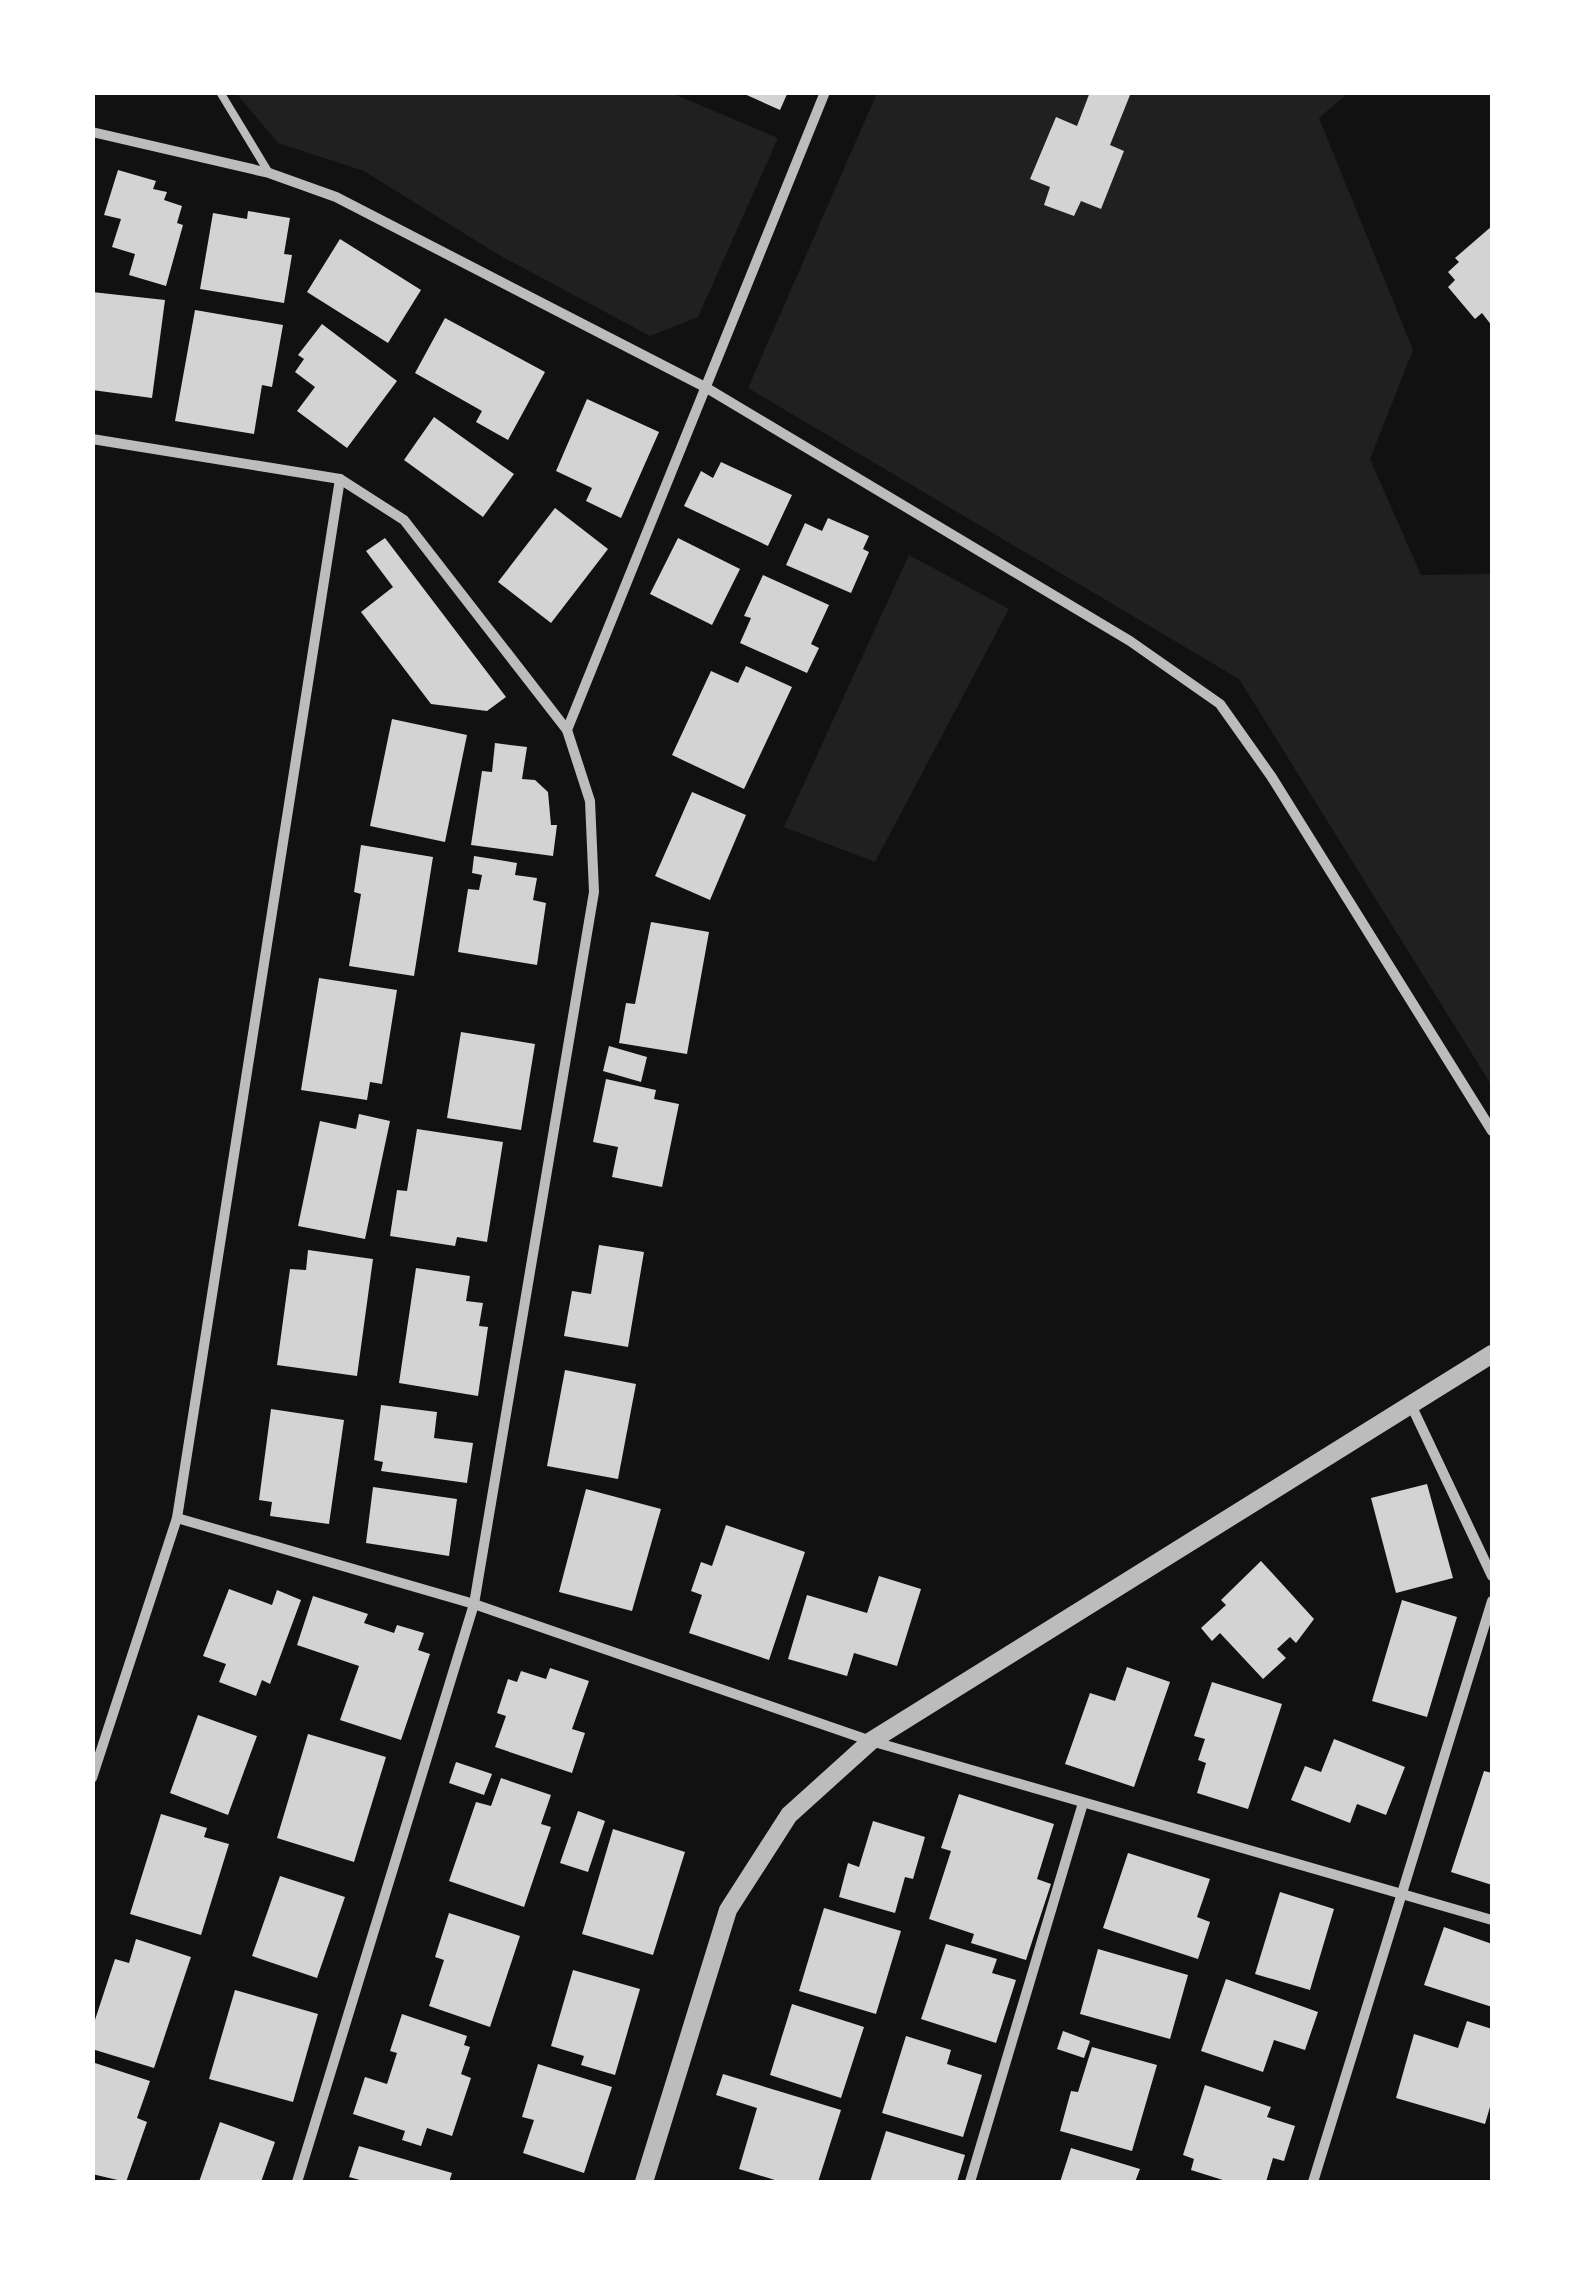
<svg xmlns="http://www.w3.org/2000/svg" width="1585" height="2275" font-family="Ubuntu,sans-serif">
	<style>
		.green { fill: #202020 }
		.building { fill: #d3d3d3 }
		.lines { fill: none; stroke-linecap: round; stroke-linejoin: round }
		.service { stroke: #bcbcbc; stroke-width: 8 }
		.minor { stroke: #bcbcbc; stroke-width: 10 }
		.tertiary { stroke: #bcbcbc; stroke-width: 18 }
	</style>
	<rect width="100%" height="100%" fill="#111"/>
	<g class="green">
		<path d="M236,93H671L778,138L698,317L650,336L499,255L364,171L278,143Z"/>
		<path d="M877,93H1348L1319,118L1413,350L1370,459L1421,575L1492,574V1086L1239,679L748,388Z"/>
		<path d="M909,555L1009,609L875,862L784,827Z"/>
	</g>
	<g class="building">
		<path d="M740,92H788L780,110Z"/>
		<path d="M1090,92L1130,95L1110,145L1124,151L1101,209L1081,201L1074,216L1044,205L1050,187L1030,179L1056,117L1077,126Z"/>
		<path d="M118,170L156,181L153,189L167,192L164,200L182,206L177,223L183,225L166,286L129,275L135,254L112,247L121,219L104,215Z"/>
		<path d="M248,211L290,218L284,254L292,255L284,303L200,289L213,213L247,219Z"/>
		<path d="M1492,226V326L1482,313L1475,319L1448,287L1455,280L1448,272L1459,262L1455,258Z"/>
		<path d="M340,239L421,290L388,343L307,292Z"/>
		<path d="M92,292L165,300L152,398L92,390Z"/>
		<path d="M195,310L283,325L272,387L262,385L254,434L175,421Z"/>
		<path d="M445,318L545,372L508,440L476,422L482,411L415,373Z"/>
		<path d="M322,324L397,381L347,448L297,411L315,387L295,372L304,359L298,355Z"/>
		<path d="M587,399L659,432L621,518L586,501L592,488L556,471Z"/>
		<path d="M434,417L514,474L483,517L404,460Z"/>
		<path d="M721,462L792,495L768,546L684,506L701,471L713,478Z"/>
		<path d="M555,508L608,549L551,623L498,582Z"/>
		<path d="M828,518L869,536L863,549L869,552L851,593L786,565L805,523L822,531Z"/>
		<path d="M385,538L506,697L487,711L431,704L361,612L393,587L366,551Z"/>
		<path d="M678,538L740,569L712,625L650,594Z"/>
		<path d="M763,575L829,605L811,644L819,648L807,673L740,643L751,618L744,616Z"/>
		<path d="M746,666L792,687L744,789L672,755L711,671L738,683Z"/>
		<path d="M392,719L467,735L445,842L370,826Z"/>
		<path d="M495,743L527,747L522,779L535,780L548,792L551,825H557L553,856L471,845L482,771L492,772Z"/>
		<path d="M692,792L746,815L710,900L655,876Z"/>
		<path d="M361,845L433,857L414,976L349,966L361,894L354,892Z"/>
		<path d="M474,856L517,863L515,875L537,878L533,900L546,903L537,965L458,952L468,889L479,890L482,875L472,873Z"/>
		<path d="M651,922L709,932L687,1054L619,1043L626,1003L635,1004Z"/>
		<path d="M319,978L397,990L382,1084L370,1082L367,1100L301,1090Z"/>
		<path d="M461,1032L535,1044L521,1130L447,1118Z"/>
		<path d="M609,1046L647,1057L641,1082L603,1071Z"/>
		<path d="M606,1079L656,1090L654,1099L679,1104L662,1187L612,1177L618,1147L593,1142Z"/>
		<path d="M359,1114L390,1121L365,1239L298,1226L320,1121L356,1129Z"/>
		<path d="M417,1129L503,1142L487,1242L457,1237L455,1246L390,1236L397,1190L407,1191Z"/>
		<path d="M599,1245L644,1252L628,1347L564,1336L572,1291L591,1294Z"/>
		<path d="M308,1250L373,1259L357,1376L277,1365L290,1269L306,1270Z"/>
		<path d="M416,1268L470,1276L466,1301L483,1303L479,1326L488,1327L478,1396L399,1383Z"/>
		<path d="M565,1370L636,1384L618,1479L547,1466Z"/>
		<path d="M381,1405L437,1412L434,1438L473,1443L467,1483L381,1471L383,1462L374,1460Z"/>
		<path d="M271,1409L344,1420L329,1524L270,1516L272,1502L259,1500Z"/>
		<path d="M1427,1484L1453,1578L1396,1593L1371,1498Z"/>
		<path d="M373,1487L457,1499L449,1556L366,1543Z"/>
		<path d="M586,1489L661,1509L632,1611L559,1592Z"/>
		<path d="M726,1525L805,1552L769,1660L689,1633L702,1595L691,1591L701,1562L712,1566Z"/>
		<path d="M1261,1561L1314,1619L1296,1643L1290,1637L1277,1649L1286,1658L1263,1679L1220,1633L1212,1641L1201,1628L1226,1605L1221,1600Z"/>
		<path d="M879,1576L921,1589L897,1666L854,1653L847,1676L788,1659L807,1595L867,1613Z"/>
		<path d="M229,1589L272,1605L277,1590L301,1600L270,1684L262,1680L256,1696L219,1682L226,1664L203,1656Z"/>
		<path d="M313,1596L368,1614L364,1623L394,1633L397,1625L424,1633L418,1650L430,1654L401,1740L340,1720L359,1666L297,1645Z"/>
		<path d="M1402,1600L1457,1617L1427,1717L1372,1701Z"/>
		<path d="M1127,1667L1170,1682L1134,1787L1065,1764L1090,1693L1115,1701Z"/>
		<path d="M550,1668L589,1681L572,1729L585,1733L572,1773L495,1747L506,1716L497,1713L508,1679L517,1682L521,1671L546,1679Z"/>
		<path d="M1212,1682L1282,1704L1248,1809L1197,1793L1206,1763L1198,1760L1205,1739L1194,1736Z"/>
		<path d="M198,1715L257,1736L228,1815L170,1793Z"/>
		<path d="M308,1734L386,1757L354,1862L277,1838Z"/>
		<path d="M1334,1739L1405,1767L1386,1815L1357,1804L1350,1823L1291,1800L1305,1766L1321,1772Z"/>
		<path d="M456,1762L492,1774L484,1795L449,1783Z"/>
		<path d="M1484,1771L1492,1773V1885L1451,1872Z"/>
		<path d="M501,1778L551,1795L541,1824L551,1827L524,1907L449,1881L476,1802L491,1806Z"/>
		<path d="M959,1794L1054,1824L1037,1879L1051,1884L1026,1960L971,1943L974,1934L929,1919L951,1851L941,1848Z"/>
		<path d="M578,1811L605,1821L588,1872L560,1863Z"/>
		<path d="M161,1814L207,1828L204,1837L229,1844L201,1935L130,1914Z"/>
		<path d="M873,1821L925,1837L913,1879L905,1877L895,1913L839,1897L848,1863L859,1867Z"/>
		<path d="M613,1829L685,1852L653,1955L582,1934Z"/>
		<path d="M1128,1853L1210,1879L1197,1917L1210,1922L1198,1959L1103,1928Z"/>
		<path d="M280,1876L345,1897L317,1978L252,1956Z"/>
		<path d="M1280,1892L1334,1909L1310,1990L1255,1974Z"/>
		<path d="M824,1908L901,1931L876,2014L799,1991Z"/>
		<path d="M449,1913L520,1936L490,2027L429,2006L444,1960L435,1957Z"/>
		<path d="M1444,1927L1492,1944V2007L1424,1985Z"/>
		<path d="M136,1939L191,1957L154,2068L92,2049V2029L115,1959L129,1963Z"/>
		<path d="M946,1944L997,1959L992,1973L1016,1980L996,2043L921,2019Z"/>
		<path d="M1098,1949L1188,1975L1170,2039L1080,2014Z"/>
		<path d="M573,1970L640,1989L615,2075L581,2065L584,2056L551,2046Z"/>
		<path d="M1226,1979L1318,2012L1305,2050L1274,2040L1263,2072L1201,2051Z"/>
		<path d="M235,1990L318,2014L293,2102L209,2079Z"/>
		<path d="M792,2004L864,2027L841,2098L770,2075Z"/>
		<path d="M402,2014L467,2036L464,2045L470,2047L461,2074L471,2078L452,2136L427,2128L421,2146L402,2140L405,2131L353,2114L365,2077L387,2084L397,2053L390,2051Z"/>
		<path d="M1467,2021L1492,2029V2100L1485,2124L1396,2098L1414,2034L1458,2048Z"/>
		<path d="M1063,2031L1090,2041L1084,2058L1057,2049Z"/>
		<path d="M906,2036L951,2050L947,2064L982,2075L963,2137L882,2113Z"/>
		<path d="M1092,2047L1157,2065L1132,2151L1060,2131L1071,2091L1078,2092Z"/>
		<path d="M92,2062L150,2081L137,2118L147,2122L126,2182L92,2174Z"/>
		<path d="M538,2064L612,2087L584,2173L523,2153L534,2120L522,2117Z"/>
		<path d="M723,2074L841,2110L818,2182H781L739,2169L757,2108L716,2095Z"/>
		<path d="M1205,2085L1271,2107L1267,2117L1295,2126L1284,2161L1273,2158L1266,2182H1229L1191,2170L1194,2159L1183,2155Z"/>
		<path d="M220,2122L275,2142L261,2182H199Z"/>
		<path d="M886,2131L965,2155L957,2182H870Z"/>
		<path d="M359,2146L452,2173L449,2182H367L349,2177Z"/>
		<path d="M1071,2148L1140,2169L1135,2182H1060Z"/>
	</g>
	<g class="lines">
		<path class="service" d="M220,92L269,173"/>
		<g class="minor">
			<path d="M92,132L269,173L336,197L705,387L1130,641L1220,704L1271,776L1492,1131"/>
			<path d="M92,439L340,479L404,520L567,730L590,801L594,892L474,1604L297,2182"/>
			<path d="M567,730L825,92"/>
			<path d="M1412,1407L1492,1576"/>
			<path d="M177,1518L474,1604L871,1741L1492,1920"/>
			<path d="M92,1778L177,1518L340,479"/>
			<path d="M970,2182L1083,1803"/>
			<path d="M1313,2182L1492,1601"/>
		</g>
		<path class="tertiary" d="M644,2182L728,1910L789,1815L871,1741L1492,1354"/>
	</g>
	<rect width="1585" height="2275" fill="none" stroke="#ffffff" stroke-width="190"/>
</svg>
